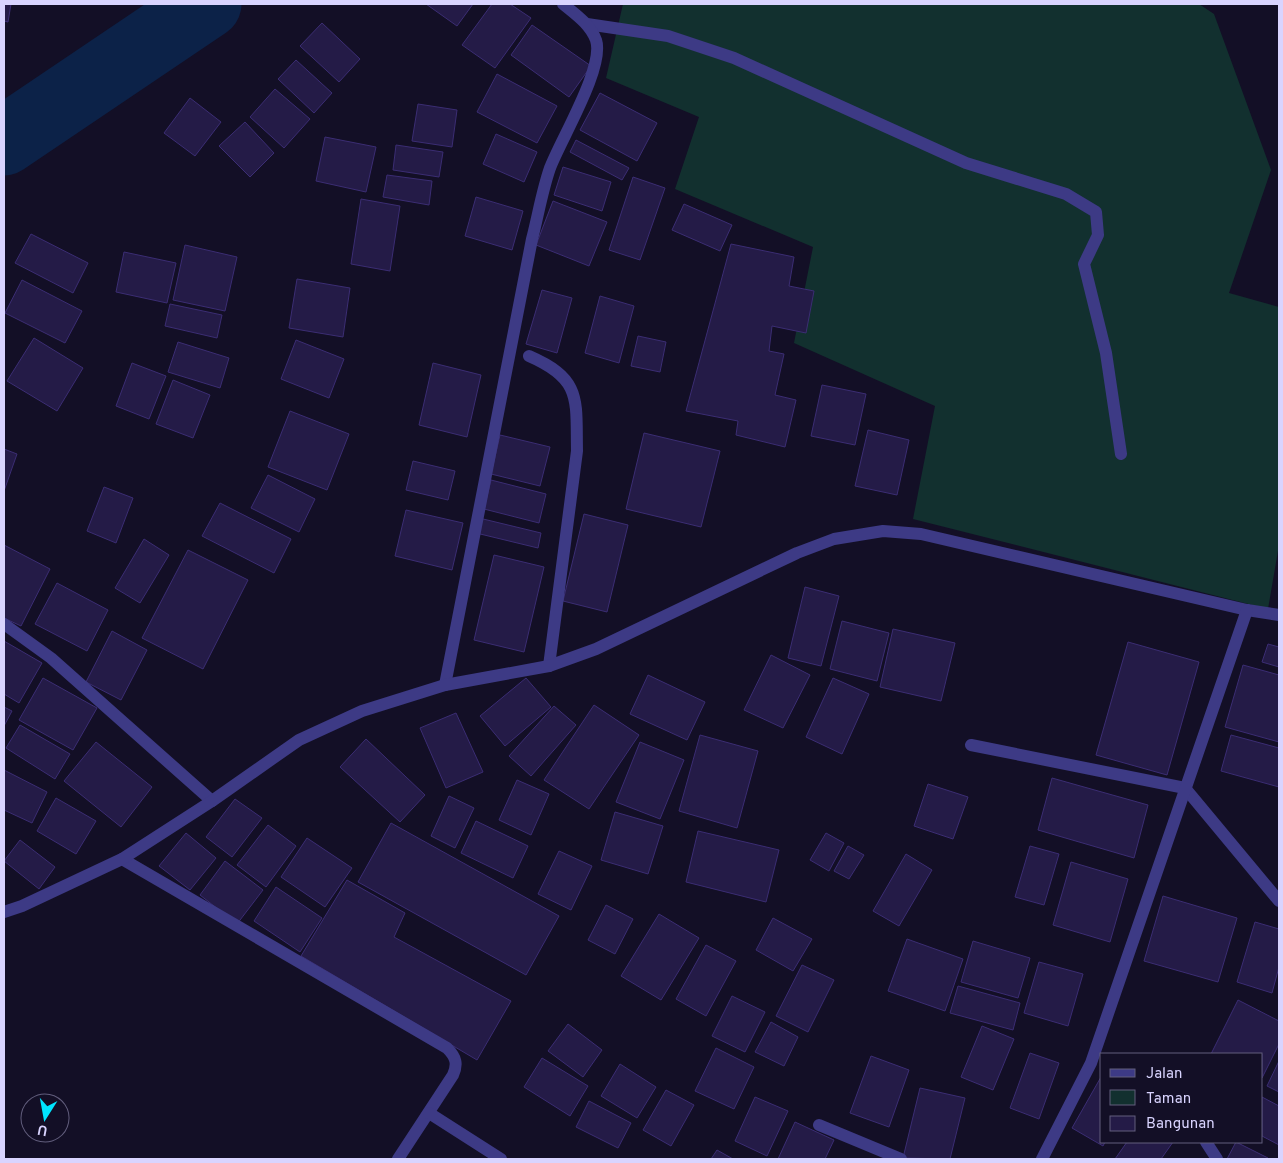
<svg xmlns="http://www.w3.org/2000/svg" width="1283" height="1163" font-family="Overpass,sans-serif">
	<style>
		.green { fill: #12302f }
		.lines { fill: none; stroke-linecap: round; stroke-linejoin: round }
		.river { stroke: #0c2248; stroke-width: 69 }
		.building { fill: #241b47; stroke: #3b2d73 }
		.minor { stroke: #3d3a85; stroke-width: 12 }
	</style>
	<rect width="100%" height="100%" fill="#130f26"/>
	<path class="green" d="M623,4H1199L1214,14L1271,170L1229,293L1279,307V545L1268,609L913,519L935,406L794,343L813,247L675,189L699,117L606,78Z"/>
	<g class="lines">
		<path class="river" d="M4,141L207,4"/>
	</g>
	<g class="building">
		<path d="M4,4H11L8,22L4,21Z"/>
		<path d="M426,4H473L457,26Z"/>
		<path d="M492,4H510L531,18L495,68L462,45Z"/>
		<path d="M322,23L360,59L339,82L300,46Z"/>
		<path d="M532,25L591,66L569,97L511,55Z"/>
		<path d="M296,60L332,93L314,113L278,79Z"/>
		<path d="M497,74L557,106L537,143L477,112Z"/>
		<path d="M275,89L310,119L284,148L250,117Z"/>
		<path d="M600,93L657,123L637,161L580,130Z"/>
		<path d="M190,98L221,122L195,156L164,133Z"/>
		<path d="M418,104L457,110L452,147L412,141Z"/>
		<path d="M245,122L274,153L250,177L219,146Z"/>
		<path d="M496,134L537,152L524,182L483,164Z"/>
		<path d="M325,137L376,147L366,192L316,181Z"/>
		<path d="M576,140L629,168L622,180L570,152Z"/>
		<path d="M396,145L443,152L439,177L393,170Z"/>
		<path d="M563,167L611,182L602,211L554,195Z"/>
		<path d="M387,175L432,181L429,205L383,197Z"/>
		<path d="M633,177L665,188L640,260L609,250Z"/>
		<path d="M476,197L523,211L512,250L465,236Z"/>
		<path d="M361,199L400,206L390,271L351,264Z"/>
		<path d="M553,201L607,222L589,266L536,245Z"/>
		<path d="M684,204L732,225L720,251L672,230Z"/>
		<path d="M31,234L88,263L73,293L15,263Z"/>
		<path d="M731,244L794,257L789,286L814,291L806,333L772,326L769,351L784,354L775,395L796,400L785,447L736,435L738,421L686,411Z"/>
		<path d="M185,245L237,257L225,311L173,300Z"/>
		<path d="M124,252L176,263L167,303L116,292Z"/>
		<path d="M297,279L350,288L343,337L289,328Z"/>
		<path d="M22,280L82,311L65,343L5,313Z"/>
		<path d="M542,290L572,298L557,353L526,344Z"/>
		<path d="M600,296L634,306L619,363L585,353Z"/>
		<path d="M170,304L222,315L217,338L165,326Z"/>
		<path d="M638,336L666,342L660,372L631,366Z"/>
		<path d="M34,338L83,368L57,411L7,381Z"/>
		<path d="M296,340L344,359L329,398L281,379Z"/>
		<path d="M178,342L229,358L220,388L168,372Z"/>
		<path d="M132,363L166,376L149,419L116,406Z"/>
		<path d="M433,363L481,375L467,437L419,425Z"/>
		<path d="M173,380L210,395L193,438L156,424Z"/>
		<path d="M822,385L866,394L855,445L811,436Z"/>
		<path d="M290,411L349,434L327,490L268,467Z"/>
		<path d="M868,430L909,440L897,495L855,486Z"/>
		<path d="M644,433L720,451L701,527L626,509Z"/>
		<path d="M500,435L550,447L540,486L491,474Z"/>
		<path d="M4,449L17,454L4,491Z"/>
		<path d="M413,461L455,471L448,500L406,490Z"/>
		<path d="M268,475L315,499L299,532L251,508Z"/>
		<path d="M491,480L546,494L539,523L484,509Z"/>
		<path d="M104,487L133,498L116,543L87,531Z"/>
		<path d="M220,503L291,539L274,573L202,536Z"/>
		<path d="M406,510L463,523L452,570L395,556Z"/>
		<path d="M584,514L628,525L607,612L563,601Z"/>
		<path d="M479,518L541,533L538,548L476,533Z"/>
		<path d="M144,539L169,555L140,603L115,588Z"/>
		<path d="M4,545L50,569L21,626L4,618Z"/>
		<path d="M188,550L248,580L203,669L142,638Z"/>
		<path d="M494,555L544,567L524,652L474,640Z"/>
		<path d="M57,583L108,610L87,651L35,624Z"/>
		<path d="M805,587L839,596L821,666L788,658Z"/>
		<path d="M842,621L889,633L877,681L830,669Z"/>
		<path d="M893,629L955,643L941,701L880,687Z"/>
		<path d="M112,631L147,650L121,700L86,682Z"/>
		<path d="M4,641L42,663L19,703L4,694Z"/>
		<path d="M1128,642L1199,662L1167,775L1096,755Z"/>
		<path d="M1268,644L1279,647V667L1262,662Z"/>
		<path d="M771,655L810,675L783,728L744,710Z"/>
		<path d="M1243,665L1279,675V742L1225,727Z"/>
		<path d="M648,675L705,702L687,740L630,714Z"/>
		<path d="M43,678L97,708L73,750L19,720Z"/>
		<path d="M526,678L551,707L505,746L480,716Z"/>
		<path d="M833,678L869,694L842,754L806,737Z"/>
		<path d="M594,705L639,735L589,809L544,780Z"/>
		<path d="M554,706L576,725L531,776L509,756Z"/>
		<path d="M4,707L12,711L4,726Z"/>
		<path d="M456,713L483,772L446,788L420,728Z"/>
		<path d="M20,725L70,754L55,779L6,748Z"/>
		<path d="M700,735L758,751L737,828L679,811Z"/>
		<path d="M1231,735L1279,748V787L1221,771Z"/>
		<path d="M366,739L425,795L400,822L340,767Z"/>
		<path d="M96,742L152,787L121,827L64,781Z"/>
		<path d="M640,742L684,760L660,819L616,802Z"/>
		<path d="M4,770L47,792L32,823L4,810Z"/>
		<path d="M1052,778L1148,805L1134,858L1038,830Z"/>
		<path d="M517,780L549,794L531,835L499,820Z"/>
		<path d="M928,784L968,797L953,839L914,826Z"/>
		<path d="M449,796L474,808L455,848L431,836Z"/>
		<path d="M56,798L96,821L76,854L37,831Z"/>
		<path d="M235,799L262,818L232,857L206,837Z"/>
		<path d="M615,812L663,826L648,874L601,860Z"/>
		<path d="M476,821L528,846L513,878L461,853Z"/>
		<path d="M391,823L559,916L526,975L358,882Z"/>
		<path d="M268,825L296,846L266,887L237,865Z"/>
		<path d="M698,831L779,850L766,902L686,882Z"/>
		<path d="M186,833L216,858L190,890L159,866Z"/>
		<path d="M826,833L844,843L829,871L810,860Z"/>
		<path d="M307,838L352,868L325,907L281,877Z"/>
		<path d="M20,840L55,867L39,889L4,861Z"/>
		<path d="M848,846L864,855L849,879L834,871Z"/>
		<path d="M1030,846L1059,854L1044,905L1015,897Z"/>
		<path d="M559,851L592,866L571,910L538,894Z"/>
		<path d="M906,854L932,870L899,926L873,911Z"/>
		<path d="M225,861L263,890L237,924L200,895Z"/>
		<path d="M1071,862L1128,879L1110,942L1053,925Z"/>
		<path d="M347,880L405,913L394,937L511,1001L477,1060L301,956Z"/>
		<path d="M276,887L322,918L300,952L254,921Z"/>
		<path d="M1163,896L1237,918L1218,982L1144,961Z"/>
		<path d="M606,905L633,919L615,954L588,940Z"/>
		<path d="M659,914L699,938L661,1000L621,976Z"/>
		<path d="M773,918L812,939L793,971L756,950Z"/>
		<path d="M1255,922L1279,929V967L1272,993L1237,982Z"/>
		<path d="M907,939L963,959L945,1011L888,991Z"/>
		<path d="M973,941L1030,958L1018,998L961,982Z"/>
		<path d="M706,945L736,961L706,1016L676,999Z"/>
		<path d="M1039,962L1083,974L1068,1026L1024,1013Z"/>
		<path d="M802,965L834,980L808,1032L776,1016Z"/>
		<path d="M958,986L1020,1003L1013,1030L950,1013Z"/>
		<path d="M732,996L765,1012L745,1052L712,1036Z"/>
		<path d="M1238,1000L1279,1021V1044L1262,1078V1054H1211Z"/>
		<path d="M771,1022L798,1037L784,1066L755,1052Z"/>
		<path d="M568,1024L602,1050L583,1077L548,1051Z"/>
		<path d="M982,1026L1014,1039L993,1090L961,1077Z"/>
		<path d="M716,1048L754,1067L734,1109L695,1091Z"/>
		<path d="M1030,1053L1059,1063L1039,1119L1010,1108Z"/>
		<path d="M871,1056L909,1070L889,1127L850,1113Z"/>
		<path d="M542,1058L588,1086L570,1116L524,1087Z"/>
		<path d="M1279,1061V1092L1267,1086Z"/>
		<path d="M620,1064L656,1087L637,1118L601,1096Z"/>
		<path d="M1101,1077L1102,1142H1105L1103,1146L1072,1128Z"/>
		<path d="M920,1088L965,1098L950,1159L903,1158Z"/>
		<path d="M666,1090L694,1105L671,1146L643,1130Z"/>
		<path d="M755,1097L788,1111L767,1156L735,1141Z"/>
		<path d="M1262,1097L1279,1106V1145L1262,1136Z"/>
		<path d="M589,1101L631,1123L618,1148L576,1127Z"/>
		<path d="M795,1122L834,1140L825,1159H778Z"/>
		<path d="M1127,1142H1173L1161,1159H1115Z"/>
		<path d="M1236,1142L1268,1158L1267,1159H1227Z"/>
		<path d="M717,1150L733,1159H711Z"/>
	</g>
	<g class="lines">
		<g class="minor">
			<path d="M587,24L668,36L734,58L966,163L1066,194L1096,212L1098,235L1084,264L1106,353L1121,454"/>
			<path d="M529,356C582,379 576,399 577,451L549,666"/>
			<path d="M4,624L51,658L212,801"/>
			<path d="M445,685L532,239C538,216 542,191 550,168C561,139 605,67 596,40C590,24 575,14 563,4"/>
			<path d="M971,745L1185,788L1279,901"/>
			<path d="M122,859L447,1048C456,1057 458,1064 453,1075L398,1159"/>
			<path d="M4,912L22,906L122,859L212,801L299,740L362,711L445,685L549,666L596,649L797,553L834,539L883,531L921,534L1247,610L1279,615"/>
			<path d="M429,1113L501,1159"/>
			<path d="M819,1125L901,1159"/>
			<path d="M1206,1142L1217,1159"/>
			<path d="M1042,1159L1091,1063L1247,610"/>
		</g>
	</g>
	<rect width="1283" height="1163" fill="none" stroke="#d9d4ff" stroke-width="10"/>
	<rect x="1100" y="1053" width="162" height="90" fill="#130f26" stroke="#625e7d"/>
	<rect x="1110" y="1069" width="25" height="8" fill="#3d3a85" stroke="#625e7d"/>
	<text x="1146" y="1078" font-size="15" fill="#d9d4ff">Jalan</text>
	<rect x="1110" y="1090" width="25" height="15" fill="#12302f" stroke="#625e7d"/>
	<text x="1146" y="1103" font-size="15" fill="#d9d4ff">Taman</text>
	<rect x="1110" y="1116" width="25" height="15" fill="#241b47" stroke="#625e7d"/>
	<text x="1146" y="1128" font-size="15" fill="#d9d4ff">Bangunan</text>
	<g transform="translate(45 1118) rotate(191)"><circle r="24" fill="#130f26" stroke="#625e7d"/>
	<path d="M0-4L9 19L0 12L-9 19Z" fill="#00e5ff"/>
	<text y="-8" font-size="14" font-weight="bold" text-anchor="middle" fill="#d9d4ff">U</text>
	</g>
</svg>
